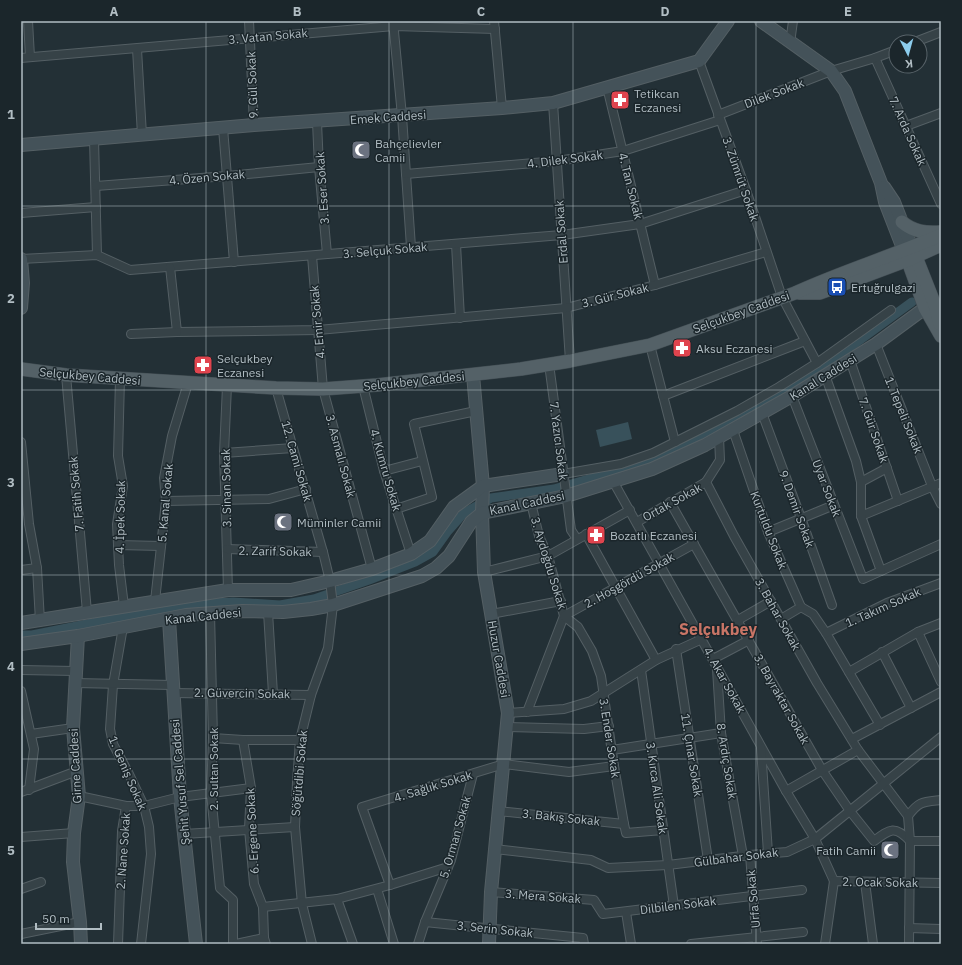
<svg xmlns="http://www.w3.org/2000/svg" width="962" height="965" font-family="'IBM Plex Sans',sans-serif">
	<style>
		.water { fill: #38515b }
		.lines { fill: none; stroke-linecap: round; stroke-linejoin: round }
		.canal { stroke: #38515b; stroke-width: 9 }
		.street-casing { stroke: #545f64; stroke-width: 10 }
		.secondary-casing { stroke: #545f64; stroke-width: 14 }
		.primary-casing { stroke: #424d53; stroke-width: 14 }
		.street { stroke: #364247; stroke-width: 8 }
		.secondary { stroke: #445259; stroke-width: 12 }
		.primary { stroke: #546167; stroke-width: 13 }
		.grid { fill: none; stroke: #b1bdc3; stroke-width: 1; stroke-opacity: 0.55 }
		.labels { text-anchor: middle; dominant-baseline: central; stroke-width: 3; stroke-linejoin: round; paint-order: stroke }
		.street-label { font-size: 12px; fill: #b1bdc3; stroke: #1b262b }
		.poi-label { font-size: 12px; fill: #b1bdc3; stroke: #1b262b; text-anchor: start }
		.district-label { font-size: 16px; font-weight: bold; fill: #c97566; stroke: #1b262b }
		.neatline { fill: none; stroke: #b1bdc3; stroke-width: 1.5 }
		.grid-label { font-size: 13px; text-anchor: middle; font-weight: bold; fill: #b1bdc3 }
	</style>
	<rect width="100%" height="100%" fill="#233036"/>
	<path class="water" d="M628,422L632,439L600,447L596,430Z"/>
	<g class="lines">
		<path class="canal" d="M21,635H32L187,604L233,602L280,605L314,599L369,580L415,562L433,552L448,531L464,513L491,498L554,489L654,460L740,418L812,375L912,302"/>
		<g class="street-casing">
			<g id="street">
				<path d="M28,21L30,57"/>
				<path d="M249,21L254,125"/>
				<path d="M393,21L402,116L411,247"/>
				<path d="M494,21L502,108"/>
				<path d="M915,42L941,32"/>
				<path d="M790,43L793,21"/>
				<path d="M137,49L142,135"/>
				<path d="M21,58L394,26L495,29"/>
				<path d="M875,58L941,204"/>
				<path d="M699,61L746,190L782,297L817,363"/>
				<path d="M607,87L655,285"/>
				<path d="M553,103L570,361"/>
				<path d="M718,115L831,71L875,58L896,50"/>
				<path d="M317,122L319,167L327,254"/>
				<path d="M906,126L941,113"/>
				<path d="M223,128L234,262"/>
				<path d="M94,139L97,255"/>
				<path d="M406,174L557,161L623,151L720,120"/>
				<path d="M96,186L227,176L319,167"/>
				<path d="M21,213L96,207"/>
				<path d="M456,244L460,318"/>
				<path d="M312,256L323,389L372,569"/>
				<path d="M21,259L97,255L130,270L562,235L640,224L746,190"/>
				<path d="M170,267L177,332L318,330L566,308L655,285L766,252"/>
				<path d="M131,334L177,332"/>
				<path d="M876,344L932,486L941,504"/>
				<path d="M650,345L675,442"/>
				<path d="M850,360L898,501"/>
				<path d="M549,364L571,530L577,539"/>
				<path d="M66,375L87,612"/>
				<path d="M825,375L856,461L861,482"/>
				<path d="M120,379L118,456L123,486L117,524L119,565L124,606"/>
				<path d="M227,386L224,453L228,590"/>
				<path d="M363,386L384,471L411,554"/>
				<path d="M276,388L293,448L323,552L330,581L333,605L328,648L311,695L300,740L297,782L295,827L302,904L312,944"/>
				<path d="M663,396L805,341"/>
				<path d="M792,396L863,579L941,544"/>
				<path d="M762,413L801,518L832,605"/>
				<path d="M733,430L768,532L801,607L781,619"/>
				<path d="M719,437L720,460L706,482L734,536L817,683L858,750L908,816"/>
				<path d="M21,442L29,524L37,568L40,621"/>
				<path d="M224,453L293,448"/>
				<path d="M384,471L422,461"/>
				<path d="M563,474L621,464L653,453L737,411L779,387L817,363L891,310"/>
				<path d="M613,481L786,791L815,839L834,881"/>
				<path d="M166,501L269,499L306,489"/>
				<path d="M670,502L822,770L850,811L874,841C890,829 895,825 910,841H941"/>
				<path d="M396,509L432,497L414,424L476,411"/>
				<path d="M861,516L941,483"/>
				<path d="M637,522L706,482"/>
				<path d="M768,532L834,505"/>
				<path d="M586,534L656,660"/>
				<path d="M118,545L161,546"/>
				<path d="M227,549L323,552"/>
				<path d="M21,570L37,568"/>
				<path d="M881,571L861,516V482L887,468"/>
				<path d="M484,572L548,556L630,510"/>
				<path d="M155,601L166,501L164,478L172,436L188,383"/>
				<path d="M801,607L813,614L826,633L880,725"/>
				<path d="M268,612L273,694"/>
				<path d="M210,613L213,738L211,793L220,888L233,900V944"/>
				<path d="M491,614L561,601"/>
				<path d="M738,620L771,601"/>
				<path d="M123,627L113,685L110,729L113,744L129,774L144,806L149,827L151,854L141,944"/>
				<path d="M918,632L941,682"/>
				<path d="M826,633L887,603L941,583"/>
				<path d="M676,649L708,860"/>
				<path d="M882,652L911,708"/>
				<path d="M713,659L749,640"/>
				<path d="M717,669L721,733L743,856"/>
				<path d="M21,670L75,671"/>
				<path d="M641,670L674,906"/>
				<path d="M849,672L918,632L941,623"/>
				<path d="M75,683L172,685"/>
				<path d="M21,691L34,749L29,790"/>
				<path d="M173,693L311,695"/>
				<path d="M527,712L564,616L548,556L539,536L531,503"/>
				<path d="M508,713L564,709L591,701L656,660L702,639"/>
				<path d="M508,727L584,729L609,726"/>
				<path d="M31,734L73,728"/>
				<path d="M213,738L243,740H300"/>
				<path d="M852,739L941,692"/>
				<path d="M243,740L251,788L249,829L254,884L263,907L264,938L266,944"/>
				<path d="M761,748L768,853"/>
				<path d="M612,750L721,733"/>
				<path d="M786,791L858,750"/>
				<path d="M21,792L77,771"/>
				<path d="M79,796L126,806H144L180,797L251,788"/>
				<path d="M498,811L624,824"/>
				<path d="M663,830L626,833L624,824L614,766L601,676L592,651L578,627L564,616L694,544"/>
				<path d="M184,834L295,827"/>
				<path d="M21,837L74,833"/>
				<path d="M495,849L591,860L608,868L668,865L750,855L787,852L815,839L941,737"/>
				<path d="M750,855L757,944"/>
				<path d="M865,882L873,944"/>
				<path d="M390,885L448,867"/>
				<path d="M21,889L41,882"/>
				<path d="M377,889L394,944"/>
				<path d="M491,892L594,900L603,914L802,890"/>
				<path d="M337,899L353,944"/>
				<path d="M263,907L337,899L390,885L362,807L504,764L569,772L614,766"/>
				<path d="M626,912L631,944"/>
				<path d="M425,922L583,938L584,944"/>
				<path d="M909,928L941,929"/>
				<path d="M21,934L80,922"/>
				<path d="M118,944L122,831L126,806"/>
				<path d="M236,944L264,938"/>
				<path d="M418,944L425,922L451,860L473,774"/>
				<path d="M691,944L803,932"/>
				<path d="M825,944L834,881L941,883"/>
				<path d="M909,944L910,841L908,816C919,801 923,802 941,800"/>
			</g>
		</g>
		<g class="secondary-casing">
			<g id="secondary">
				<path d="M761,21L831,71L845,91L881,183L885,202L904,251"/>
				<path d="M21,145L254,125L502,108L553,103L699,61L728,21"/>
				<path d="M884,187L894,202L912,248"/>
				<path d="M21,259L23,283L21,308"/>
				<path d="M473,375L483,486L482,513L484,572L508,713L491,892L489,944"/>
				<path d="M169,619L180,797L196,944"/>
				<path d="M21,623L228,590H291L330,581L372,569L411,554L430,541L454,507L483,486L563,474"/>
				<path d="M78,636L73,728L79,796L74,833L73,862L80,922L81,944"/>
				<path d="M21,644L78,636L186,615L242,611L283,612L311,609L333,605L422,576L436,568L449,556L471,522L482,513L566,496L652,469L705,445L792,396L876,344L925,308"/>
			</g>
		</g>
		<g class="primary-casing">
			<g id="primary">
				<path d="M902,222C914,232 926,233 941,232"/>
				<path d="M905,253L925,308L941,336"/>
				<path d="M916,257L935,305L940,324"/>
				<path d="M799,293H820L908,260L941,245"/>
				<path d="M21,369L66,375L276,388L323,389L377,385L521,369L570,361L650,345L795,293C843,271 893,256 941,235"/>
			</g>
		</g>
		<use href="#street" class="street"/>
		<use href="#secondary" class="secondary"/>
		<use href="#primary" class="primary"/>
	</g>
	<path class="grid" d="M206,21V944M389,21V944M573,21V944M756,21V944M21,206H941M21,390H941M21,575H941M21,759H941"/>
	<defs>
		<g id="pharmacy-square" transform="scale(1)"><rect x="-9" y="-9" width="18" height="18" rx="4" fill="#e0444e" stroke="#1b262b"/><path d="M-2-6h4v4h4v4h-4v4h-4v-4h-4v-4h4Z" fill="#fff"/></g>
		<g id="mosque-square" transform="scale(1)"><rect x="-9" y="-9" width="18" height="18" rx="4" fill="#6b7280" stroke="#1b262b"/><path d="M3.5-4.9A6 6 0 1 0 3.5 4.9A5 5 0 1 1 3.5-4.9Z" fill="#fff"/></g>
		<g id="bus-square" transform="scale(1)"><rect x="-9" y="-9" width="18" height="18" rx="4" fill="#1a4fb4" stroke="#1b262b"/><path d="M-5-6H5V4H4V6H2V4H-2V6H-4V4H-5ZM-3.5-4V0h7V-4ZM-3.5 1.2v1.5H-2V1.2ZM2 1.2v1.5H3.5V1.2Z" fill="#fff"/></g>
	</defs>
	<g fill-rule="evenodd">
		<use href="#pharmacy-square" x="620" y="100"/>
		<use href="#mosque-square" x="361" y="150"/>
		<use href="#bus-square" x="837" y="287"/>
		<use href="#pharmacy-square" x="682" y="348"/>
		<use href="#pharmacy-square" x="203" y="365"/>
		<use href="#mosque-square" x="283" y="522"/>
		<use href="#pharmacy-square" x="596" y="535"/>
		<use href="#mosque-square" x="890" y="850"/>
	</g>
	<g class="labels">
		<g class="street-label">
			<text transform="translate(268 36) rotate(-5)">3. Vatan Sokak</text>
			<text transform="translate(252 85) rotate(-92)">9. Gül Sokak</text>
			<text transform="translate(774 93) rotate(-21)">Dilek Sokak</text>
			<text transform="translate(388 117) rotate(-4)">Emek Caddesi</text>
			<text transform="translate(908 131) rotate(66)">7. Arda Sokak</text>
			<text transform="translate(565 159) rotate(-7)">4. Dilek Sokak</text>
			<text transform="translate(207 177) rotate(-5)">4. Özen Sokak</text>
			<text transform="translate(741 179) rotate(71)">3. Zümrüt Sokak</text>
			<text transform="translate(631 186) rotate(76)">4. Tan Sokak</text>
			<text transform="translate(322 188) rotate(-94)">3. Eser Sokak</text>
			<text transform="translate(561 232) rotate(-94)">Erdal Sokak</text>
			<text transform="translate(385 250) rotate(-5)">3. Selçuk Sokak</text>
			<text transform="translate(615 295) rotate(-14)">3. Gür Sokak</text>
			<text transform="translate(741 312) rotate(-20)">Selçukbey Caddesi</text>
			<text transform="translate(317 322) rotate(-95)">4. Emir Sokak</text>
			<text transform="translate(90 376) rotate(5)">Selçukbey Caddesi</text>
			<text transform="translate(823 377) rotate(-32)">Kanal Caddesi</text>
			<text transform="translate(414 381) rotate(-6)">Selçukbey Caddesi</text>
			<text transform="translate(904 415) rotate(68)">1. Tepeli Sokak</text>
			<text transform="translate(874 430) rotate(71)">7. Gür Sokak</text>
			<text transform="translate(559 441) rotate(83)">7. Yazıcı Sokak</text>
			<text transform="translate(341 456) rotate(75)">3. Asmalı Sokak</text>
			<text transform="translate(297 461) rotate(74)">12. Cami Sokak</text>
			<text transform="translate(386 470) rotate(74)">4. Kumru Sokak</text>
			<text transform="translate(226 488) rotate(-91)">3. Sinan Sokak</text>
			<text transform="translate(827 488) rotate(69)">Uyar Sokak</text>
			<text transform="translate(76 494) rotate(-95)">7. Fatih Sokak</text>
			<text transform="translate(672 502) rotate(-29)">Ortak Sokak</text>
			<text transform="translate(165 503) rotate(-85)">5. Kanal Sokak</text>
			<text transform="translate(527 503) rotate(-12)">Kanal Caddesi</text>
			<text transform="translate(797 509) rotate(70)">9. Demir Sokak</text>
			<text transform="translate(120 517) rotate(-89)">4. İpek Sokak</text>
			<text transform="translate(769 530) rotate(69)">Kurtuldu Sokak</text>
			<text transform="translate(275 551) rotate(1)">2. Zarif Sokak</text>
			<text transform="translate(549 563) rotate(73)">3. Aydoğdu Sokak</text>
			<text transform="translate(629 580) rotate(-29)">2. Hoşgördü Sokak</text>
			<text transform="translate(883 607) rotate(-24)">1. Takım Sokak</text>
			<text transform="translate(778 614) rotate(61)">3. Bahar Sokak</text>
			<text transform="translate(203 616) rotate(-6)">Kanal Caddesi</text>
			<text transform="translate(499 659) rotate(80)">Huzur Caddesi</text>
			<text transform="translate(725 680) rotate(61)">4. Akar Sokak</text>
			<text transform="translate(242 693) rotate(1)">2. Güvercin Sokak</text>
			<text transform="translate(782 699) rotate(61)">3. Bayraktar Sokak</text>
			<text transform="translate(610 738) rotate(81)">3. Ender Sokak</text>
			<text transform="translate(692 755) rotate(81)">11. Çınar Sokak</text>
			<text transform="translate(727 761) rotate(81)">8. Ardıç Sokak</text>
			<text transform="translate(75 766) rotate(-93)">Girne Caddesi</text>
			<text transform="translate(213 769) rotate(-90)">2. Sultan Sokak</text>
			<text transform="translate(128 773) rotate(67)">1. Geniş Sokak</text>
			<text transform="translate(299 773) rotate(-85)">Söğütdibi Sokak</text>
			<text transform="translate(180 782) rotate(-95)">Şehit Yusuf Sel Caddesi</text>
			<text transform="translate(433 786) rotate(-17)">4. Sağlık Sokak</text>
			<text transform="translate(657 788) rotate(82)">3. Kırca Ali Sokak</text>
			<text transform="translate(561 817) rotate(6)">3. Bakış Sokak</text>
			<text transform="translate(252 831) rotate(-93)">6. Ergene Sokak</text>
			<text transform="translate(455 837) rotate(-74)">5. Orman Sokak</text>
			<text transform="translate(123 851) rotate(-86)">2. Nane Sokak</text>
			<text transform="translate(736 857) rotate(-7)">Gülbahar Sokak</text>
			<text transform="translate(880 882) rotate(1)">2. Ocak Sokak</text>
			<text transform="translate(543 896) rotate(4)">3. Mera Sokak</text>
			<text transform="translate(753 899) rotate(-95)">Urfa Sokak</text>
			<text transform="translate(678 905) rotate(-7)">Dilbilen Sokak</text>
			<text transform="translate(495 929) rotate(6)">3. Serin Sokak</text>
		</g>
		<g class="poi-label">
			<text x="634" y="93">Tetikcan<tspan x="634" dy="14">Eczanesi</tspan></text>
			<text x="375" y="143">Bahçelievler<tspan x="375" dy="14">Camii</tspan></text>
			<text x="851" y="287">Ertuğrulgazi</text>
			<text x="696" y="348">Aksu Eczanesi</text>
			<text x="217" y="358">Selçukbey<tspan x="217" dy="14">Eczanesi</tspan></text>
			<text x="297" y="522">Müminler Camii</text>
			<text x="610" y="535">Bozatlı Eczanesi</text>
			<text x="876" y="850" text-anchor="end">Fatih Camii</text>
		</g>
		<g class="district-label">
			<text x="718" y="629">Selçukbey</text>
		</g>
	</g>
	<rect width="962" height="965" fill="none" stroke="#1b262b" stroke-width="44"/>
	<g transform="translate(908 54) rotate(174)"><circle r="19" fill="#1b262b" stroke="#576268"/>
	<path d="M0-3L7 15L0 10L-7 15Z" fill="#8ccded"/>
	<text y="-6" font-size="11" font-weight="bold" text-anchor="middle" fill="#b1bdc3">K</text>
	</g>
	<path d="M36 923v6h65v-6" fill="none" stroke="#b1bdc3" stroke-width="2"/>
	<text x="42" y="923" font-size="12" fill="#b1bdc3" stroke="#1b262b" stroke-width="3" paint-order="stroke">50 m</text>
	<rect x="22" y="22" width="918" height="921" class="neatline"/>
	<g class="grid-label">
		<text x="114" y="16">A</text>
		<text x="297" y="16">B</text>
		<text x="481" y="16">C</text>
		<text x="665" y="16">D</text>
		<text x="848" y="16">E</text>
		<text x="11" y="119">1</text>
		<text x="11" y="303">2</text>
		<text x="11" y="487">3</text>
		<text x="11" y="671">4</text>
		<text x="11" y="855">5</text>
	</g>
</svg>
